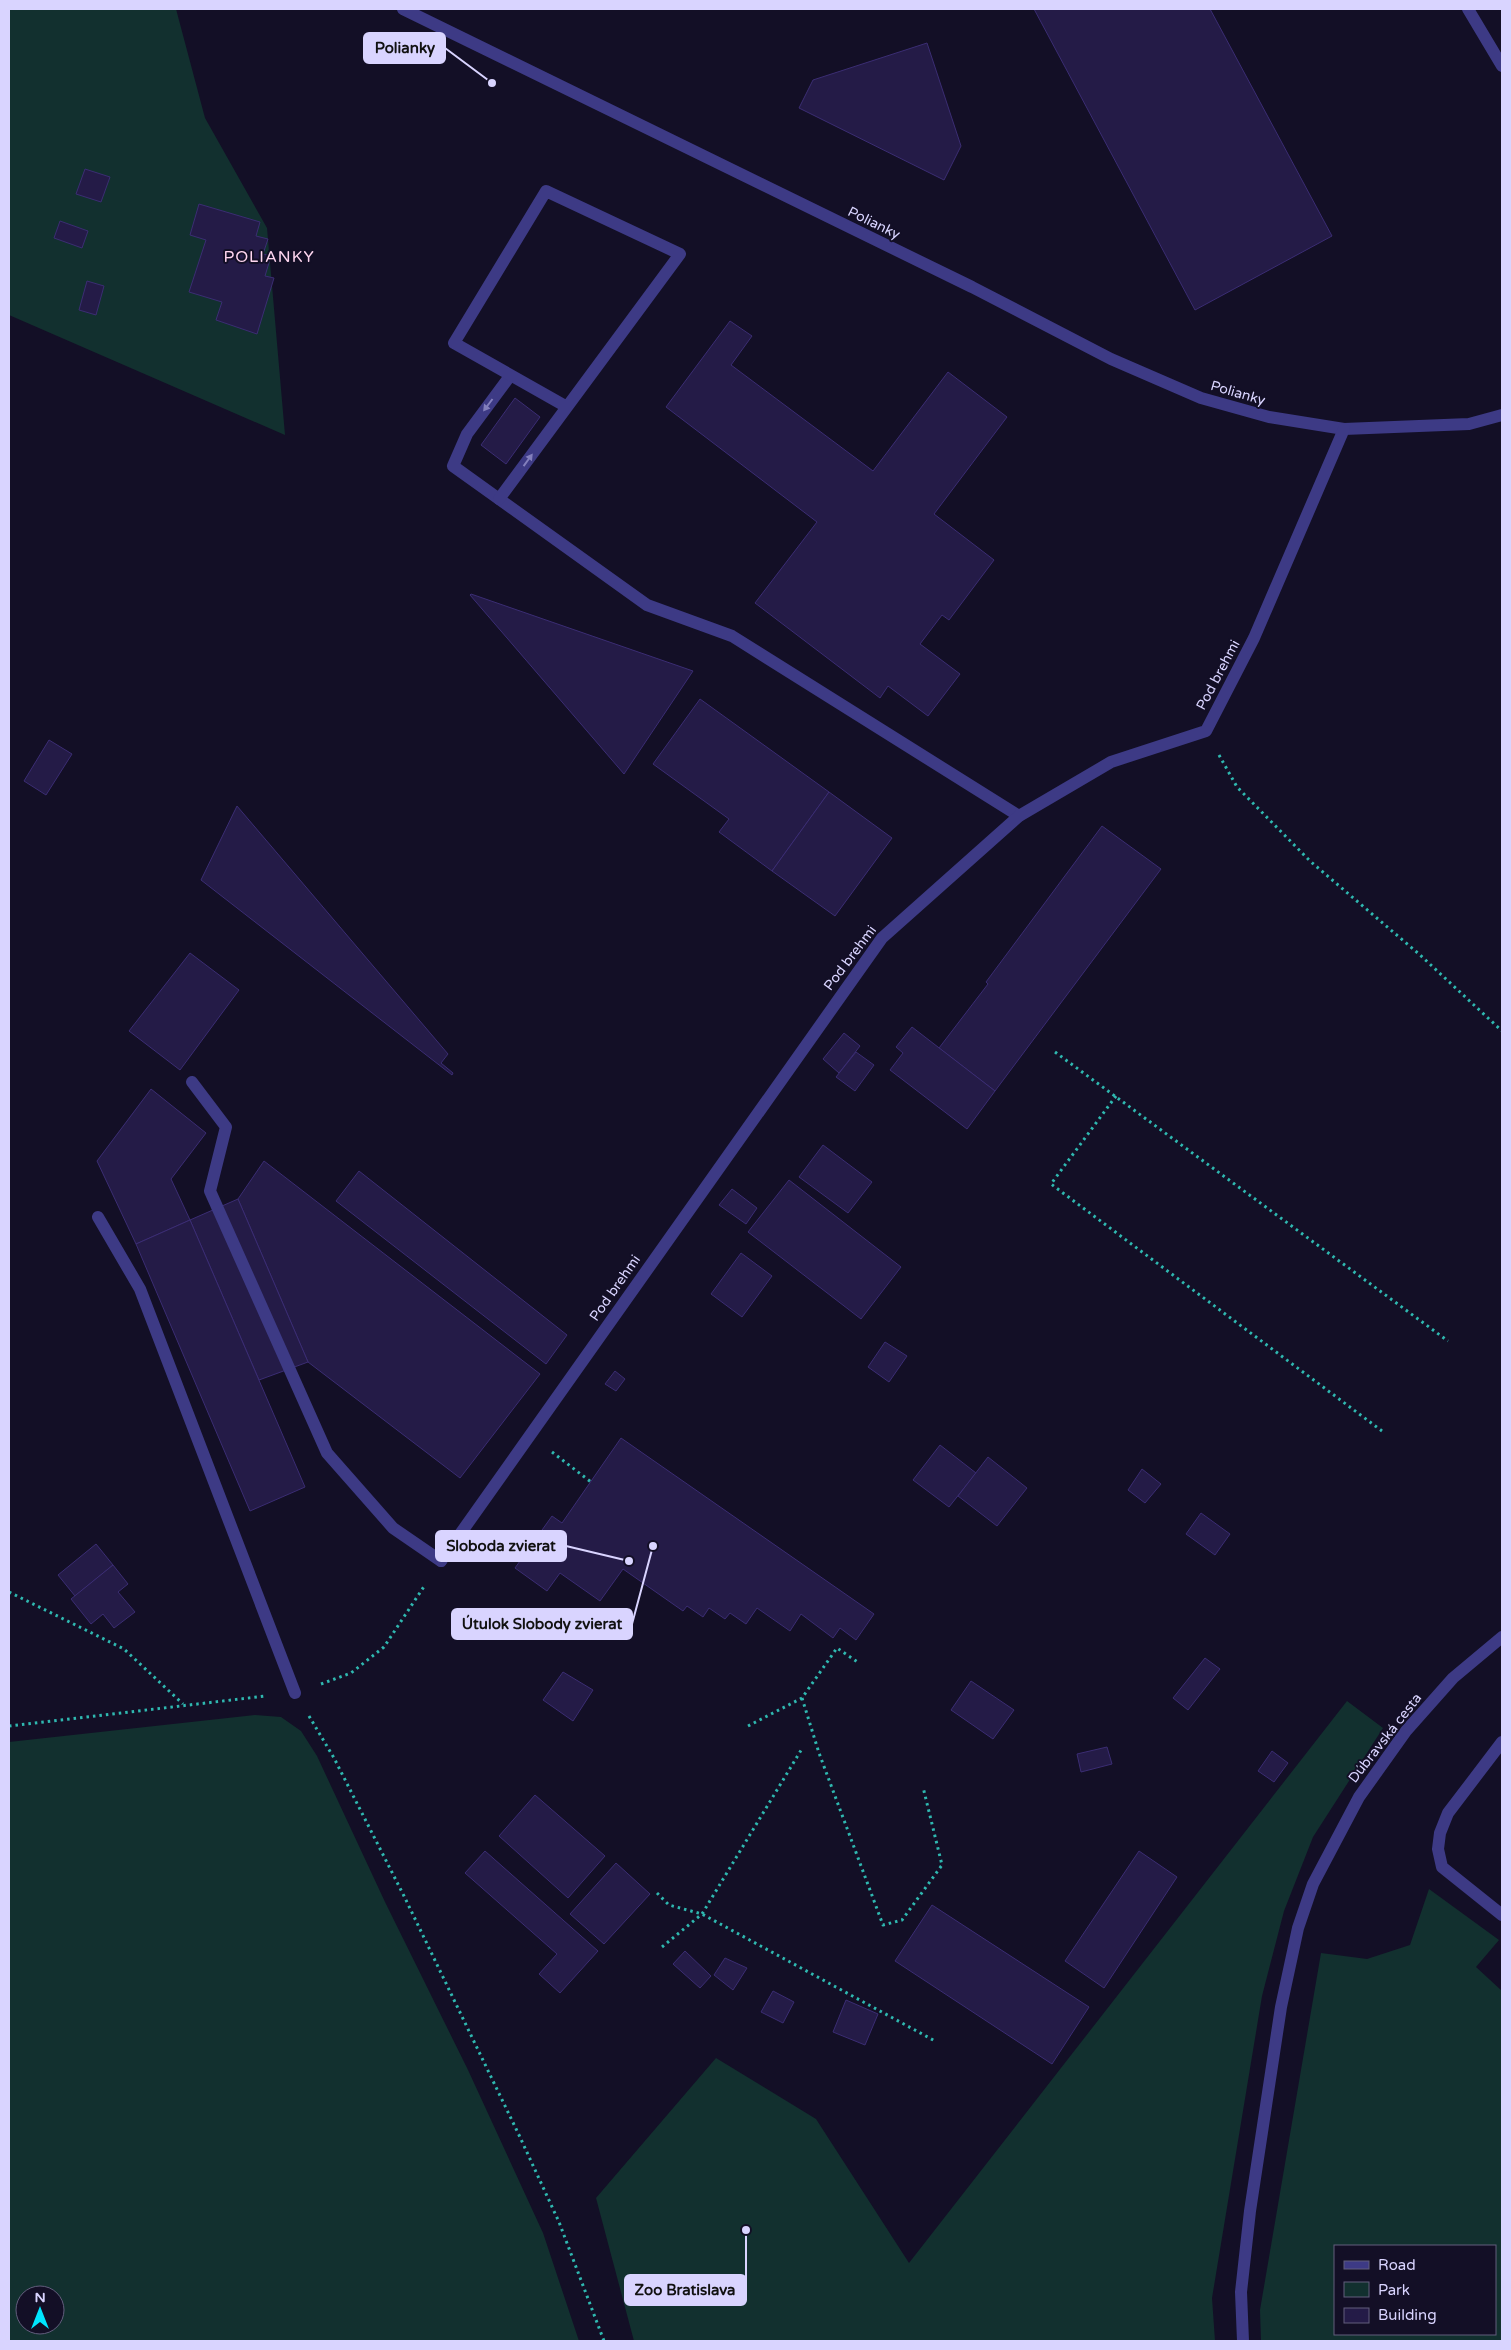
<svg xmlns="http://www.w3.org/2000/svg" width="1511" height="2350" font-family="'Varela Round',sans-serif">
	<style>
		.green { fill: #12302f; fill-rule: evenodd }
		.building { fill: #241b47; stroke: #3b2d73 }
		.lines { fill: none; stroke-linecap: round; stroke-linejoin: round }
		.path { stroke: #2fb8b0; stroke-width: 3; stroke-dasharray: 2.5 4; stroke-linecap: butt }
		.service { stroke: #3d3a85; stroke-width: 12 }
		.minor { stroke: #3d3a85; stroke-width: 12 }
		.oneway { fill: #837fbc }
		.labels { text-anchor: middle; dominant-baseline: central; stroke-width: 4; stroke-linejoin: round; paint-order: stroke }
		.street-label { font-size: 14px; fill: #d9d4ff; stroke: #130f26 }
		.quarter-label { font-size: 16px; letter-spacing: 1px; fill: #ffd6f0; stroke: #130f26 }
		.leader { fill: none; stroke: #d9d4ff; stroke-width: 2 }
		.callout-dot { fill: #d9d4ff; stroke: #130f26; stroke-width: 2 }
		.callout { fill: #d9d4ff; stroke: #d9d4ff; stroke-width: 2 }
		.callout-label { font-size: 15px; text-anchor: middle; font-weight: bold; fill: #111 }
	</style>
	<rect width="100%" height="100%" fill="#130f26"/>
	<g class="green">
		<path d="M9,9H176L205,118L267,228L285,435L9,315Z"/>
		<path d="M1347,1701L1383,1728L1313,1837L1284,1911L1262,1996L1212,2298L1215,2341H634L596,2198L716,2058L816,2119L909,2263Z"/>
		<path d="M255,1715L281,1717L301,1731L317,1756L385,1902L468,2070L543,2233L579,2341H9V1742ZM25,2295H55V2325H25Z"/>
		<path d="M1429,1889L1499,1940L1476,1967L1502,1991V2341H1261L1260,2310L1321,1953L1367,1959L1410,1945ZM1335,2246H1495V2334H1335Z"/>
	</g>
	<g class="building">
		<path d="M1034,9H1210L1332,236L1195,310Z"/>
		<path d="M927,43L961,146L944,180L799,108L813,80Z"/>
		<path d="M85,169L110,177L101,202L76,194Z"/>
		<path d="M199,204L260,222L256,236L268,239L263,254L271,256L265,276L274,278L257,334L216,320L222,302L189,292L206,240L190,235Z"/>
		<path d="M60,221L88,231L82,248L54,238Z"/>
		<path d="M87,281L104,286L96,315L79,310Z"/>
		<path d="M730,321L752,336L731,365L873,471L948,372L1007,417L934,514L994,560L949,620L942,615L920,644L960,674L928,716L888,686L880,698L755,603L817,522L666,407Z"/>
		<path d="M515,398L540,417L506,464L481,445Z"/>
		<path d="M471,594L693,671L624,774L470,595Z"/>
		<path d="M700,699L829,792L772,871L719,832L729,819L653,764Z"/>
		<path d="M49,740L72,754L46,795L24,781Z"/>
		<path d="M829,792L892,838L835,916L772,871Z"/>
		<path d="M237,806L448,1054L441,1063L453,1073L452,1075L201,880Z"/>
		<path d="M1102,826L1161,869L995,1091L939,1048L988,984L986,982Z"/>
		<path d="M190,953L239,990L180,1070L129,1031Z"/>
		<path d="M912,1027L995,1091L967,1129L890,1070L903,1053L896,1047Z"/>
		<path d="M844,1033L860,1046L839,1073L823,1059Z"/>
		<path d="M856,1052L874,1065L855,1091L836,1077Z"/>
		<path d="M151,1089L206,1133L171,1179L190,1220L136,1244L97,1161Z"/>
		<path d="M823,1145L872,1182L848,1213L799,1177Z"/>
		<path d="M264,1161L540,1374L460,1478L308,1362L238,1199Z"/>
		<path d="M359,1171L567,1335L546,1364L336,1201Z"/>
		<path d="M789,1180L901,1267L861,1319L748,1232Z"/>
		<path d="M732,1189L757,1208L746,1224L719,1205Z"/>
		<path d="M238,1199L308,1362L259,1380L190,1220Z"/>
		<path d="M190,1220L305,1487L250,1511L136,1244Z"/>
		<path d="M741,1253L772,1276L742,1317L711,1294Z"/>
		<path d="M885,1342L907,1356L889,1382L868,1367Z"/>
		<path d="M615,1371L625,1379L616,1391L605,1384Z"/>
		<path d="M621,1438L874,1614L856,1640L840,1628L833,1638L801,1614L790,1631L757,1608L746,1624L730,1613L725,1619L709,1608L703,1617L687,1606L683,1611L623,1569L600,1601L560,1573L547,1591L515,1568L552,1516L562,1523Z"/>
		<path d="M940,1445L976,1473L949,1507L913,1480Z"/>
		<path d="M988,1457L1027,1488L997,1526L958,1496Z"/>
		<path d="M1142,1469L1161,1484L1145,1503L1128,1490Z"/>
		<path d="M1201,1513L1230,1534L1215,1555L1186,1534Z"/>
		<path d="M96,1544L113,1565L75,1596L58,1575Z"/>
		<path d="M113,1565L128,1584L118,1592L135,1612L114,1628L103,1614L91,1624L71,1599Z"/>
		<path d="M1205,1658L1220,1669L1188,1710L1173,1698Z"/>
		<path d="M563,1672L593,1690L573,1721L543,1700Z"/>
		<path d="M971,1681L1014,1710L993,1739L951,1710Z"/>
		<path d="M1107,1747L1112,1764L1081,1772L1077,1754Z"/>
		<path d="M1272,1751L1288,1763L1274,1782L1258,1771Z"/>
		<path d="M535,1795L605,1856L568,1898L499,1836Z"/>
		<path d="M485,1851L598,1951L560,1993L539,1974L557,1954L465,1873Z"/>
		<path d="M1139,1851L1177,1877L1104,1988L1065,1961Z"/>
		<path d="M616,1863L650,1894L604,1944L570,1914Z"/>
		<path d="M932,1905L1089,2007L1052,2064L895,1961Z"/>
		<path d="M685,1951L711,1976L700,1988L673,1964Z"/>
		<path d="M725,1958L747,1968L733,1990L714,1975Z"/>
		<path d="M773,1991L794,2002L783,2023L761,2012Z"/>
		<path d="M846,2000L878,2014L865,2045L833,2032Z"/>
	</g>
	<g class="lines">
		<g class="path">
			<path d="M1219,755L1237,787L1310,861L1419,954L1502,1031"/>
			<path d="M1055,1052L1448,1341"/>
			<path d="M1116,1096L1051,1184L1382,1431"/>
			<path d="M552,1452L591,1482"/>
			<path d="M9,1592L124,1649L183,1704"/>
			<path d="M321,1684L351,1673L384,1647L425,1585"/>
			<path d="M802,1698L819,1753L883,1925L902,1920L942,1865L923,1787"/>
			<path d="M309,1716L334,1758L404,1896L519,2135L559,2222L604,2341"/>
			<path d="M9,1726L266,1696"/>
			<path d="M748,1726L802,1698L837,1648L859,1663"/>
			<path d="M657,1893L669,1905L702,1914L935,2041"/>
			<path d="M662,1947L702,1914L803,1747"/>
		</g>
		<g class="service">
			<path d="M510,376L467,434L453,466L647,605L732,636L1019,816"/>
			<path d="M499,499L680,254L546,191L454,343L567,407"/>
			<path d="M192,1082L226,1127L210,1191L327,1453L393,1528L441,1561"/>
			<path d="M98,1217L140,1289L295,1693"/>
			<path d="M1502,1742L1448,1813L1440,1833L1438,1849L1442,1867L1502,1915"/>
			<path d="M1243,2341L1241,2292L1250,2211L1281,2007L1298,1928L1313,1884L1359,1797L1406,1731L1453,1678L1502,1637"/>
		</g>
		<g class="minor">
			<path d="M403,9L972,287L1111,359L1201,398L1269,417L1344,429L1469,424L1502,415"/>
			<path d="M1468,9L1502,66"/>
			<path d="M441,1561L882,938L1019,816L1111,762L1206,731L1254,638L1344,429"/>
		</g>
	</g>
	<defs><path id="oneway-solid" d="M-6-.8H1V-3.2L6.5 0L1 3.2V.8H-6Z" transform="scale(1.25)"/></defs>
	<g class="oneway">
		<use href="#oneway-solid" transform="translate(488 405) rotate(127)"/>
		<use href="#oneway-solid" transform="translate(528 460) rotate(-54)"/>
	</g>
	<g class="labels">
		<g class="street-label">
			<text transform="translate(874 223) rotate(26)">Polianky</text>
			<text transform="translate(1238 393) rotate(16)">Polianky</text>
			<text transform="translate(1218 675) rotate(-62)">Pod brehmi</text>
			<text transform="translate(850 958) rotate(-53)">Pod brehmi</text>
			<text transform="translate(615 1288) rotate(-55)">Pod brehmi</text>
			<text transform="translate(1385 1738) rotate(-52)">Dúbravská cesta</text>
		</g>
		<g class="quarter-label">
			<text x="269" y="257">POLIANKY</text>
		</g>
	</g>
	<path class="leader" d="M492 83L445 48M629 1561L566 1546M653 1546L632 1624M746 2230L746 2290"/>
	<g class="callout-dot">
		<circle cx="492" cy="83" r="5"/>
		<circle cx="629" cy="1561" r="5"/>
		<circle cx="653" cy="1546" r="5"/>
		<circle cx="746" cy="2230" r="5"/>
	</g>
	<g class="callout">
		<rect x="364" y="33" width="81" height="30" rx="5"/>
		<rect x="436" y="1531" width="130" height="30" rx="5"/>
		<rect x="452" y="1609" width="180" height="30" rx="5"/>
		<rect x="625" y="2275" width="121" height="30" rx="5"/>
	</g>
	<g class="callout-label">
		<text x="405" y="53">Polianky</text>
		<text x="501" y="1551">Sloboda zvierat</text>
		<text x="542" y="1629">Útulok Slobody zvierat</text>
		<text x="685" y="2295">Zoo Bratislava</text>
	</g>
	<rect width="1511" height="2350" fill="none" stroke="#d9d4ff" stroke-width="20"/>
	<rect x="1334" y="2245" width="162" height="90" fill="#130f26" stroke="#625e7d"/>
	<rect x="1344" y="2261" width="25" height="8" fill="#3d3a85" stroke="#625e7d"/>
	<text x="1378" y="2270" font-size="15" fill="#d9d4ff">Road</text>
	<rect x="1344" y="2282" width="25" height="15" fill="#12302f" stroke="#625e7d"/>
	<text x="1378" y="2295" font-size="15" fill="#d9d4ff">Park</text>
	<rect x="1344" y="2308" width="25" height="15" fill="#241b47" stroke="#625e7d"/>
	<text x="1378" y="2320" font-size="15" fill="#d9d4ff">Building</text>
	<g transform="translate(40 2310)"><circle r="24" fill="#130f26" stroke="#625e7d"/>
	<path d="M0-4L9 19L0 12L-9 19Z" fill="#00e5ff"/>
	<text y="-8" font-size="14" font-weight="bold" text-anchor="middle" fill="#d9d4ff">N</text>
	</g>
</svg>
